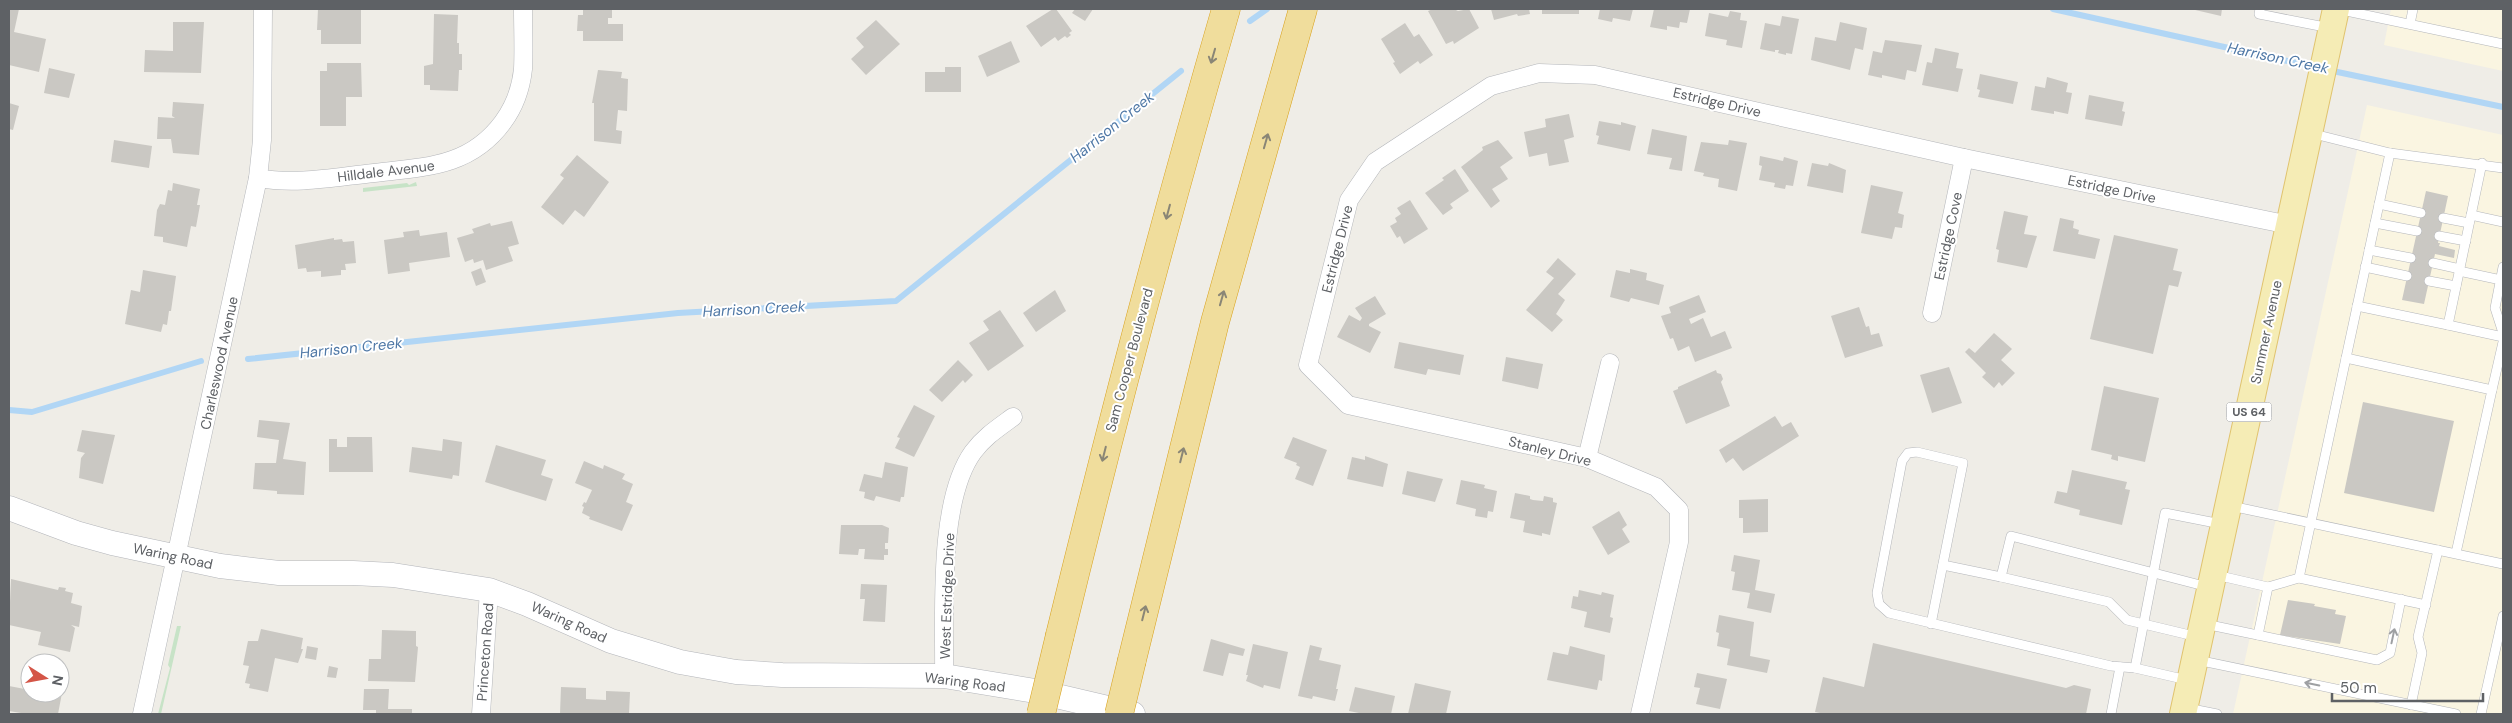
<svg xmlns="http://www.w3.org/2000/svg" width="2512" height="723" font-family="'DM Sans',sans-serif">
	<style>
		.commercial { fill: #faf5e1 }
		.green { fill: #c7e3c7 }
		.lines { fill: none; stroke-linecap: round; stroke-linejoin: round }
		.stream { stroke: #b1d6f5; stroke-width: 6 }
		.building { fill: #cac8c3 }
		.lane-casing { stroke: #b4b6ba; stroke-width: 10 }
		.street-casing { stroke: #b4b6ba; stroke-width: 19 }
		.secondary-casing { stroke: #b3b5ba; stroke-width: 25 }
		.primary-casing { stroke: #e0c36e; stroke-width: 28 }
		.highway-casing { stroke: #d9a21d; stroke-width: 29 }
		.lane { stroke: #fff; stroke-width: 9 }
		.street { stroke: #fff; stroke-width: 18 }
		.secondary { stroke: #fff; stroke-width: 24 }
		.primary { stroke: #f5ecb5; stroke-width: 26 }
		.highway { stroke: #f0dd9c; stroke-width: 28 }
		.highway-bridge-casing { stroke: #d9a21d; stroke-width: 29; stroke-linecap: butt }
		.highway-bridge { stroke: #f0dd9c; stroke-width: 28 }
		.oneway { stroke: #8a8676 }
		.oneway2 { stroke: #9ea0a3 }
		.labels { text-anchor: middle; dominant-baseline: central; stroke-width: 4; stroke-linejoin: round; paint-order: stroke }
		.shield { fill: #fff; stroke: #8e9093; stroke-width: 1 }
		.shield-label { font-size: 12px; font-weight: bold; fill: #5e6165 }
		.street-label { font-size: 14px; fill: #5e6165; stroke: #fff }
		.water-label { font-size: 15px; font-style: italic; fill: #4f78a6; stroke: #fff }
	</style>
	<rect width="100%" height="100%" fill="#efede7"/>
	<g class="commercial">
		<path d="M2391,9H2503V71L2384,45Z"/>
		<path d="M2367,105L2503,135V714H2233Z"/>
	</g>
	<g class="green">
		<path d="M416,182L417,186L363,192V188L407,183L409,185Z"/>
		<path d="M177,626H181L161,714H158L170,668L168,665Z"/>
	</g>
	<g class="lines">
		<g class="stream">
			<path d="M2053,9L2319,68"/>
			<path d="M1250,21L1267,9"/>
			<path d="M2328,70L2503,107"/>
			<path d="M248,359L678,313L896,301L1181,71"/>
			<path d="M9,410L32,412L201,361"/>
		</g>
	</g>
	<g class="building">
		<path d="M9,9H19L14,32L46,39L39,72L9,65Z"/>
		<path d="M318,9H361V44H321V30H317Z"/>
		<path d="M583,9H612V18H608V24H623V41H583V31H577L578,15H583Z"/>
		<path d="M1053,9H1056L1072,31L1069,33L1071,35L1067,38L1065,36L1058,41L1055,37L1041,47L1026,26Z"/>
		<path d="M1075,9H1093L1085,21L1072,13Z"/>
		<path d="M1433,9H1454L1458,11L1469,9L1479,28L1454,44L1453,41L1446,44L1428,11Z"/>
		<path d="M1491,9H1529L1530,14L1518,16L1517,14L1494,20Z"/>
		<rect x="1542" y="9" width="37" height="5"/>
		<path d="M1600,9H1633L1630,21L1613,18L1612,22L1598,19Z"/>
		<path d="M1654,9H1690L1687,23L1680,22L1679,28L1667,26V30L1650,27Z"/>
		<path d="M2191,9H2222L2221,16Z"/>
		<path d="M1730,11L1741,13L1740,20L1747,21L1742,48L1726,45L1727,40L1705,36L1709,13L1728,17Z"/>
		<path d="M434,14L458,15L457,43H459V54H462V70H459L458,91L430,90V85H424V66L433,64Z"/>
		<path d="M1782,16L1799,19L1792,54L1786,53V55L1778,53L1779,50H1775V52L1760,49L1765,23L1780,26Z"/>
		<path d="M876,20L900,44L866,75L851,59L864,47L856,38Z"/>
		<path d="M173,22H204L201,73L144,72L145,50L173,51Z"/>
		<path d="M1840,22L1867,28L1863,50L1855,48L1850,70L1811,60L1815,37L1836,41Z"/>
		<path d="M1405,23L1414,37L1419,34L1433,55L1420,64L1418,61L1400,74L1393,63L1395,62L1381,39Z"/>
		<path d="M1885,40L1922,45L1916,72L1907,70L1905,80L1882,75V78L1868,75L1873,51L1882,53Z"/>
		<path d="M1011,41L1020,62L987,77L978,56Z"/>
		<path d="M1935,48L1959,53L1956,68L1963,69L1958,92L1922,85L1927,62L1932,63Z"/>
		<path d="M327,63H361L362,97H346V126H320V71H327Z"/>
		<path d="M945,67H961V92H925V72H945Z"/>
		<path d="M49,68L75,74L69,98L44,93Z"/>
		<path d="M598,70L622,72L621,78L628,79L627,111L618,110L616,130L622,131L621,144L594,141V103H592Z"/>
		<path d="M1980,74L2018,82L2013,104L1978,97L1980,90L1977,89Z"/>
		<path d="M2047,77L2068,83L2066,92L2072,93L2068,114L2054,111V114L2031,110L2035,86L2045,88Z"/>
		<path d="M2089,95L2124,102L2122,111L2125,112L2122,126L2085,119Z"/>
		<path d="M173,102L204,104L199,155L173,153L171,139H157L158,117L175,118L172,116Z"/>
		<path d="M9,103L19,106L13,130L9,129Z"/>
		<path d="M1569,114L1574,137L1564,140L1569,162L1549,166L1547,153L1529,157L1524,132L1546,127L1545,119Z"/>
		<path d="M1599,121L1621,125V122L1636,126L1630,151L1597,144L1599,136L1596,135Z"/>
		<path d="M1652,129L1687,136L1682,171L1669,169L1672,158L1647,154Z"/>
		<path d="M114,140L152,146L149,168L111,162Z"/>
		<path d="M1498,140L1513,158L1500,167L1508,179L1492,189L1500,201L1491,208L1461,167L1483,150L1482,147Z"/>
		<path d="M1729,140L1747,143L1737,191L1718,187L1719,179L1703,176L1704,173L1694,171L1701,142L1728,145Z"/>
		<path d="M577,155L609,182L584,217L575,210L563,225L541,207L564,178L560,175Z"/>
		<path d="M1760,156L1783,161L1784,157L1798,161L1793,186L1786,185L1785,189L1774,187L1775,183L1759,180L1762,166L1759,165Z"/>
		<path d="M1812,163L1828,166L1829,163L1846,170L1843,193L1807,186Z"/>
		<path d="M1455,169L1469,191L1450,204L1453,208L1443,215L1425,193L1444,180L1442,178Z"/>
		<path d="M173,183L200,189L197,205H200L196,227L191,226L187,247L163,242V237L154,236L157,210L160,204L165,205L168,190L172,191Z"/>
		<path d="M1871,185L1903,192L1898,213L1904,215L1902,228L1895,227L1892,239L1861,233Z"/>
		<path d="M2426,191L2448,196L2438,243H2440L2439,246L2455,250L2454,258L2435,254L2424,304L2402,300Z"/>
		<path d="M1410,200L1428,229L1404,244L1400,236L1397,238L1390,226L1397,222L1395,218L1401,214L1397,208Z"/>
		<path d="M2004,211L2028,216L2024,234L2037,236L2027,268L1997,262L1999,250L1996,249Z"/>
		<path d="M2060,218L2074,221L2073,228L2079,230L2078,234L2100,239L2095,259L2053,251Z"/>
		<path d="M512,221L519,244L508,247L513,261L486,270L483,260L474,263L473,259L465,262L457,238L474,233L472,229L490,223L491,226Z"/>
		<path d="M419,230L420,236L447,232L450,257L409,263L410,271L388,274L384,240L404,237L403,232Z"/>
		<path d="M2114,235L2178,249L2173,270L2182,272L2178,287L2169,285L2153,354L2090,339Z"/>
		<path d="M334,238V240L342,239L343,242L354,241L356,263L345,264L346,270H341V275L321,277V271L307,272L306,268L298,269L295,245Z"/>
		<path d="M1558,258L1576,274L1558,294L1565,300L1556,314L1563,320L1552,332L1526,310L1554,278L1546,272Z"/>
		<path d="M481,268L486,282L476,286L471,272Z"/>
		<path d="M1630,269L1647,273L1646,280L1664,285L1659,305L1631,298L1629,302L1610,297L1616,270L1630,273Z"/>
		<path d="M143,270L176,276L171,311H169L167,325L163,324L161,332L125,324L131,290L140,292Z"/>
		<path d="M1055,290L1066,311L1036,332L1023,313Z"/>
		<path d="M1699,295L1706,312L1689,319L1691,324L1703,318L1711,337L1725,331L1732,348L1695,362L1689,346L1678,351L1673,338L1670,339L1661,316L1671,313L1669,307Z"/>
		<path d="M1375,296L1386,314L1369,324V326L1381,332L1370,353L1337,337L1349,315L1360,321L1362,318L1355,308Z"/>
		<path d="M1859,307L1866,327L1869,326L1871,335L1879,333L1883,346L1845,358L1831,316Z"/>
		<path d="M1000,310L1024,346L988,371L969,343L989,330L983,321Z"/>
		<path d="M1994,333L2012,349L2001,360L2015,373L2002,386L1999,382L1994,388L1982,377L1986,373L1965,352L1969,348L1975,353Z"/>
		<path d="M1399,342L1464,355L1460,375L1428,369L1426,375L1394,368Z"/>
		<path d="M1506,357L1543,364L1538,389L1502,381Z"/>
		<path d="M958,360L973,375L965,383L963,380L942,402L929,390Z"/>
		<path d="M1949,367L1962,403L1932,413L1920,375Z"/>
		<path d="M1716,370L1717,373L1721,374L1723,379L1721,382L1730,406L1686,424L1673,391L1678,389V387Z"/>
		<path d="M2104,386L2159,398L2145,462L2118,456V461L2111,459L2112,455L2091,450Z"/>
		<path d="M2363,402L2454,421L2434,512L2344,493Z"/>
		<path d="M914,405L935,416L914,457L895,448L900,438L897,437Z"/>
		<path d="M1775,416L1782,427L1791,422L1799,436L1743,471L1733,458L1726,463L1719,450Z"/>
		<path d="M259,420L290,423L283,459L306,462L304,495L277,494V491L253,489L255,463H276L279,440L257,437Z"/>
		<path d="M82,430L115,435L103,484L79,478L81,458L85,453L77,451Z"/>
		<path d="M347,437H372L373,472H329V439H337V447H347Z"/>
		<path d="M1293,437L1327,450L1313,486L1295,479L1300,467L1296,465L1297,463L1284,458Z"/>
		<path d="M443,439L462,442L459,476L453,475L452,479L409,472L412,447L442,451Z"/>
		<path d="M496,445L546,460L541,475L553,479L546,501L485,482Z"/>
		<path d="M1365,456L1388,464L1383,487L1347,479L1352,457L1365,460Z"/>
		<path d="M584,461L603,469L604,465L625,474L622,479L633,484L626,502L633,505L622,531L589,519L590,517L582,513L584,507L582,506L584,502L586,503L592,490L575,483Z"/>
		<path d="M885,462L908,467L904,497H901L900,502L876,496L874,501L864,498L865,492L859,491L864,474L882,478Z"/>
		<path d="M2072,470L2127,482L2125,489L2130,490L2122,525L2079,515L2080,510L2054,503L2057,491L2067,493Z"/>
		<path d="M1407,471L1443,479L1435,502L1402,494Z"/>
		<path d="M1461,480L1485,485L1484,488L1497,491L1493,512L1488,511L1487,518L1475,516L1476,509L1456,504Z"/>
		<path d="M1515,493L1530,496V499L1533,500L1543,501L1544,496L1553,498V502L1557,503L1550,535L1542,533V536L1523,532L1525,521L1510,518Z"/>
		<path d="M1768,499V532L1743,533V518H1739V500Z"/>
		<path d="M1619,511L1627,525L1622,529L1630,542L1608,555L1592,527Z"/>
		<path d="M841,525H882L889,528L888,543H885V549H888V555H884V560L864,559L865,549H859L858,555L839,554Z"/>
		<path d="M1734,555L1760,560L1755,590L1775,594L1771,613L1747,608L1750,593L1732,590L1735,572L1731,571Z"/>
		<path d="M11,579L58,590L59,587L66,588L65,591L73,593L71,603L82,606L79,627L71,625L75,628L70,652L38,645L41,632L9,625Z"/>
		<path d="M861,584L887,585L885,622L863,621L865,599H860Z"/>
		<path d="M1579,590L1601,595L1602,592L1614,595L1610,617L1613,618L1610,633L1584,627L1587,612L1571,608L1573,596L1578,597Z"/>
		<path d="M2288,600L2315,604L2314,606L2336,610L2335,614L2346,616L2340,644L2280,635Z"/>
		<path d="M1719,615L1754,622L1750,656L1770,660L1767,673L1727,665L1730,649L1717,646L1719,633L1716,632Z"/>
		<path d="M261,629L303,638L301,649H303L298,663L275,658L268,692L249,688L250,684L245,683L249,666L243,665L248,641H258Z"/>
		<path d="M382,630L416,631V646L418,647L415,682L368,681L369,659H381Z"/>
		<path d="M1211,639L1245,649L1243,656L1229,653L1223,676L1203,671Z"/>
		<path d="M1873,643L2066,688L2074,685L2091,689L2086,714H1825L1815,712L1823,677L1864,687Z"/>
		<path d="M1253,644L1288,652L1280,689L1264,685L1263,688L1246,681L1248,675H1246Z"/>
		<path d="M1310,645L1322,648L1319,660L1341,665L1336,689H1338L1335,701L1313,696L1312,699L1298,696Z"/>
		<path d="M307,646L318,648L316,660L305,658Z"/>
		<path d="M1570,646L1605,655L1602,681L1599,680L1597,690L1547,680L1553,652L1568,655Z"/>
		<path d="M329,666L338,668L336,678L327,677Z"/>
		<path d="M1697,673L1727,679L1720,709L1696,704L1700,688L1694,687Z"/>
		<path d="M1415,683L1451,691L1446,714H1408Z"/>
		<path d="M9,686L30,690V693H62L58,714H27L9,711Z"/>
		<path d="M561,687L586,688V699L606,700V691L630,692L629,714H560Z"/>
		<path d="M1355,687L1395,696L1391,714H1364L1349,711Z"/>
		<path d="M364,689H389L388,709H412V714H376V710H363Z"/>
	</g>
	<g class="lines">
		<g class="lane-casing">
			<g id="lane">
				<path d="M2260,9L2259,14L2330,28"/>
				<path d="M2337,9L2503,44"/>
				<path d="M2410,24L2413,9"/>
				<path d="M2310,133L2390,153L2503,168"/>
				<path d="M2390,153L2346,358L2492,390L2456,553"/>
				<path d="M2379,204L2421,213"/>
				<path d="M2471,215L2503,222"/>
				<path d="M2443,218L2469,223"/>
				<path d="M2375,223L2417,231"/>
				<path d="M2439,236L2466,241"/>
				<path d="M2369,250L2411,258"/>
				<path d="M2433,263L2460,269"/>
				<path d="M2365,267L2407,276"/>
				<path d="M2503,267L2495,308L2503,333"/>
				<path d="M2459,271L2501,280"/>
				<path d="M2429,281L2456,286"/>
				<path d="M2357,306L2448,325L2482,163"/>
				<path d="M2448,325L2503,337"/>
				<path d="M2492,390L2503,342"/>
				<path d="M2231,506L2503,564"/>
				<path d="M1943,565L2001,577"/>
				<path d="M2216,575L2268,587L2299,578L2426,605"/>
				<path d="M2299,578L2346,358"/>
				<path d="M1931,624L1963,463L1917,452L1908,453L1902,461L1877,593L1879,604L1889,613L2111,666L2135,668L2187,680"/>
				<path d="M2205,624L2377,660L2390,653L2401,599"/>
				<path d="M2258,635L2268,587"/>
				<path d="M2198,637L2127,620L2109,602L2001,577L2011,536L2208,587"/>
				<path d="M2197,660L2456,714"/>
				<path d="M2135,668L2165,513L2221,524"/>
				<path d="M2411,705L2422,653L2418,637L2438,550"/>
				<path d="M2187,708L2217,714"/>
				<path d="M2111,714L2120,667"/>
				<path d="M2481,714L2503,616"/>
			</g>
		</g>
		<g class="street-casing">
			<g id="street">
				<path d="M258,178C297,185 335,177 374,173C425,167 470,167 503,122C514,107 521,88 523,69C524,49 523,29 523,9"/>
				<path d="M1932,313L1964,158"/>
				<path d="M1587,458L1610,363"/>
				<path d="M944,676C945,616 937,502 973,452C984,437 998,428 1013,417"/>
				<path d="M142,714L258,178L262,140L263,9"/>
				<path d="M481,714L489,590"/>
				<path d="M1640,714L1679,542V510L1656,487L1587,458L1348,405L1308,365L1349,200L1375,162L1491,86L1539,73L1595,75L1964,158L2289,225"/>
			</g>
		</g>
		<g class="secondary-casing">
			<path id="secondary" d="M9,508L76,533L112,543L220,566L279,573H353L393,575L489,590L527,604L611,641L680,662L736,672L782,675L944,676L1035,691L1133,714"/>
		</g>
		<g class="primary-casing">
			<path id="primary" d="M2183,714L2336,9"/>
		</g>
		<g class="highway-casing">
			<g id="highway">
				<path d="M1060,635C1111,425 1166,216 1226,9"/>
				<path d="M1132,660L1215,322L1303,9"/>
			</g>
		</g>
		<use href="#lane" class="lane"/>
		<use href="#street" class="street"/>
		<use href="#secondary" class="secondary"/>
		<use href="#primary" class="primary"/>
		<use href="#highway" class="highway"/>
		<g class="highway-bridge-casing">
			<g id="highway-bridge">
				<path d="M1041,714L1060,635"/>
				<path d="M1119,714L1132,660"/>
			</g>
		</g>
		<use href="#highway-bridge" class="highway-bridge"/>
	</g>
	<defs><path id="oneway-shaft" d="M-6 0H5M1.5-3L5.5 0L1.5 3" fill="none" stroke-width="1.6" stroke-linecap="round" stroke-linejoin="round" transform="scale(1.25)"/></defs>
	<g class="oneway">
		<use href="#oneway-shaft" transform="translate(1213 56) rotate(106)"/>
		<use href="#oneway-shaft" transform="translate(1266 141) rotate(-74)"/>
		<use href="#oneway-shaft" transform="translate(1168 212) rotate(105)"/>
		<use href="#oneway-shaft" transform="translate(1222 298) rotate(-74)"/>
		<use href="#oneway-shaft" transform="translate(1104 454) rotate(104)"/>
		<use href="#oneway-shaft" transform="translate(1182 455) rotate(-76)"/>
		<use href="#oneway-shaft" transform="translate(1144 613) rotate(-76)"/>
	</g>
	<g class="oneway2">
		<use href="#oneway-shaft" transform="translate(2393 636) rotate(-78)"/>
		<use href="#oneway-shaft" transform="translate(2312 684) rotate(-168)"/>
	</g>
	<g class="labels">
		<rect class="shield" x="2226.5" y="402.5" width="45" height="19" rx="4"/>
		<g class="shield-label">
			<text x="2249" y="412">US 64</text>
		</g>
		<g class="street-label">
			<text transform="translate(1717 102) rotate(13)">Estridge Drive</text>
			<text transform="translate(386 171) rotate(-7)">Hilldale Avenue</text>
			<text transform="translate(2112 189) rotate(12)">Estridge Drive</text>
			<text transform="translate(1948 236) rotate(-78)">Estridge Cove</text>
			<text transform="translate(1337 249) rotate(-76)">Estridge Drive</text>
			<text transform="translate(2266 332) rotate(-78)">Summer Avenue</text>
			<text transform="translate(1129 360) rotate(-75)">Sam Cooper Boulevard</text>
			<text transform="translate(219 363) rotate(-78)">Charleswood Avenue</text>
			<text transform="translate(1550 451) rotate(14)">Stanley Drive</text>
			<text transform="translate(173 556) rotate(12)">Waring Road</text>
			<text transform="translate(947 596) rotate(-88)">West Estridge Drive</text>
			<text transform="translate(569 622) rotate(24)">Waring Road</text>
			<text transform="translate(485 652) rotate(-86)">Princeton Road</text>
			<text transform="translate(965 682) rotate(7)">Waring Road</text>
		</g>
		<g class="water-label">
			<text transform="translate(2278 58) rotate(12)">Harrison Creek</text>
			<text transform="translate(1112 127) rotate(-39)">Harrison Creek</text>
			<text transform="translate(754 309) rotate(-3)">Harrison Creek</text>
			<text transform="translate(351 348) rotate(-6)">Harrison Creek</text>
		</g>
	</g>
	<rect width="2512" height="723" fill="none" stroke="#5e6165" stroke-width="20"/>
	<g transform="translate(45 678) rotate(101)"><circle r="24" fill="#ffffff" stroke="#bfc0c1"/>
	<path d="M0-4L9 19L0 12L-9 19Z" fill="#d45547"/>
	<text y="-8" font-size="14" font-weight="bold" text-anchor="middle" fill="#5e6165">N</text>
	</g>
	<path d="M2332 693v8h151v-8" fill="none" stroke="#5e6165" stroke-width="2.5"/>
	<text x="2340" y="693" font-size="15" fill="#5e6165" stroke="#ffffff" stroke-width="4" paint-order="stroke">50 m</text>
</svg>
